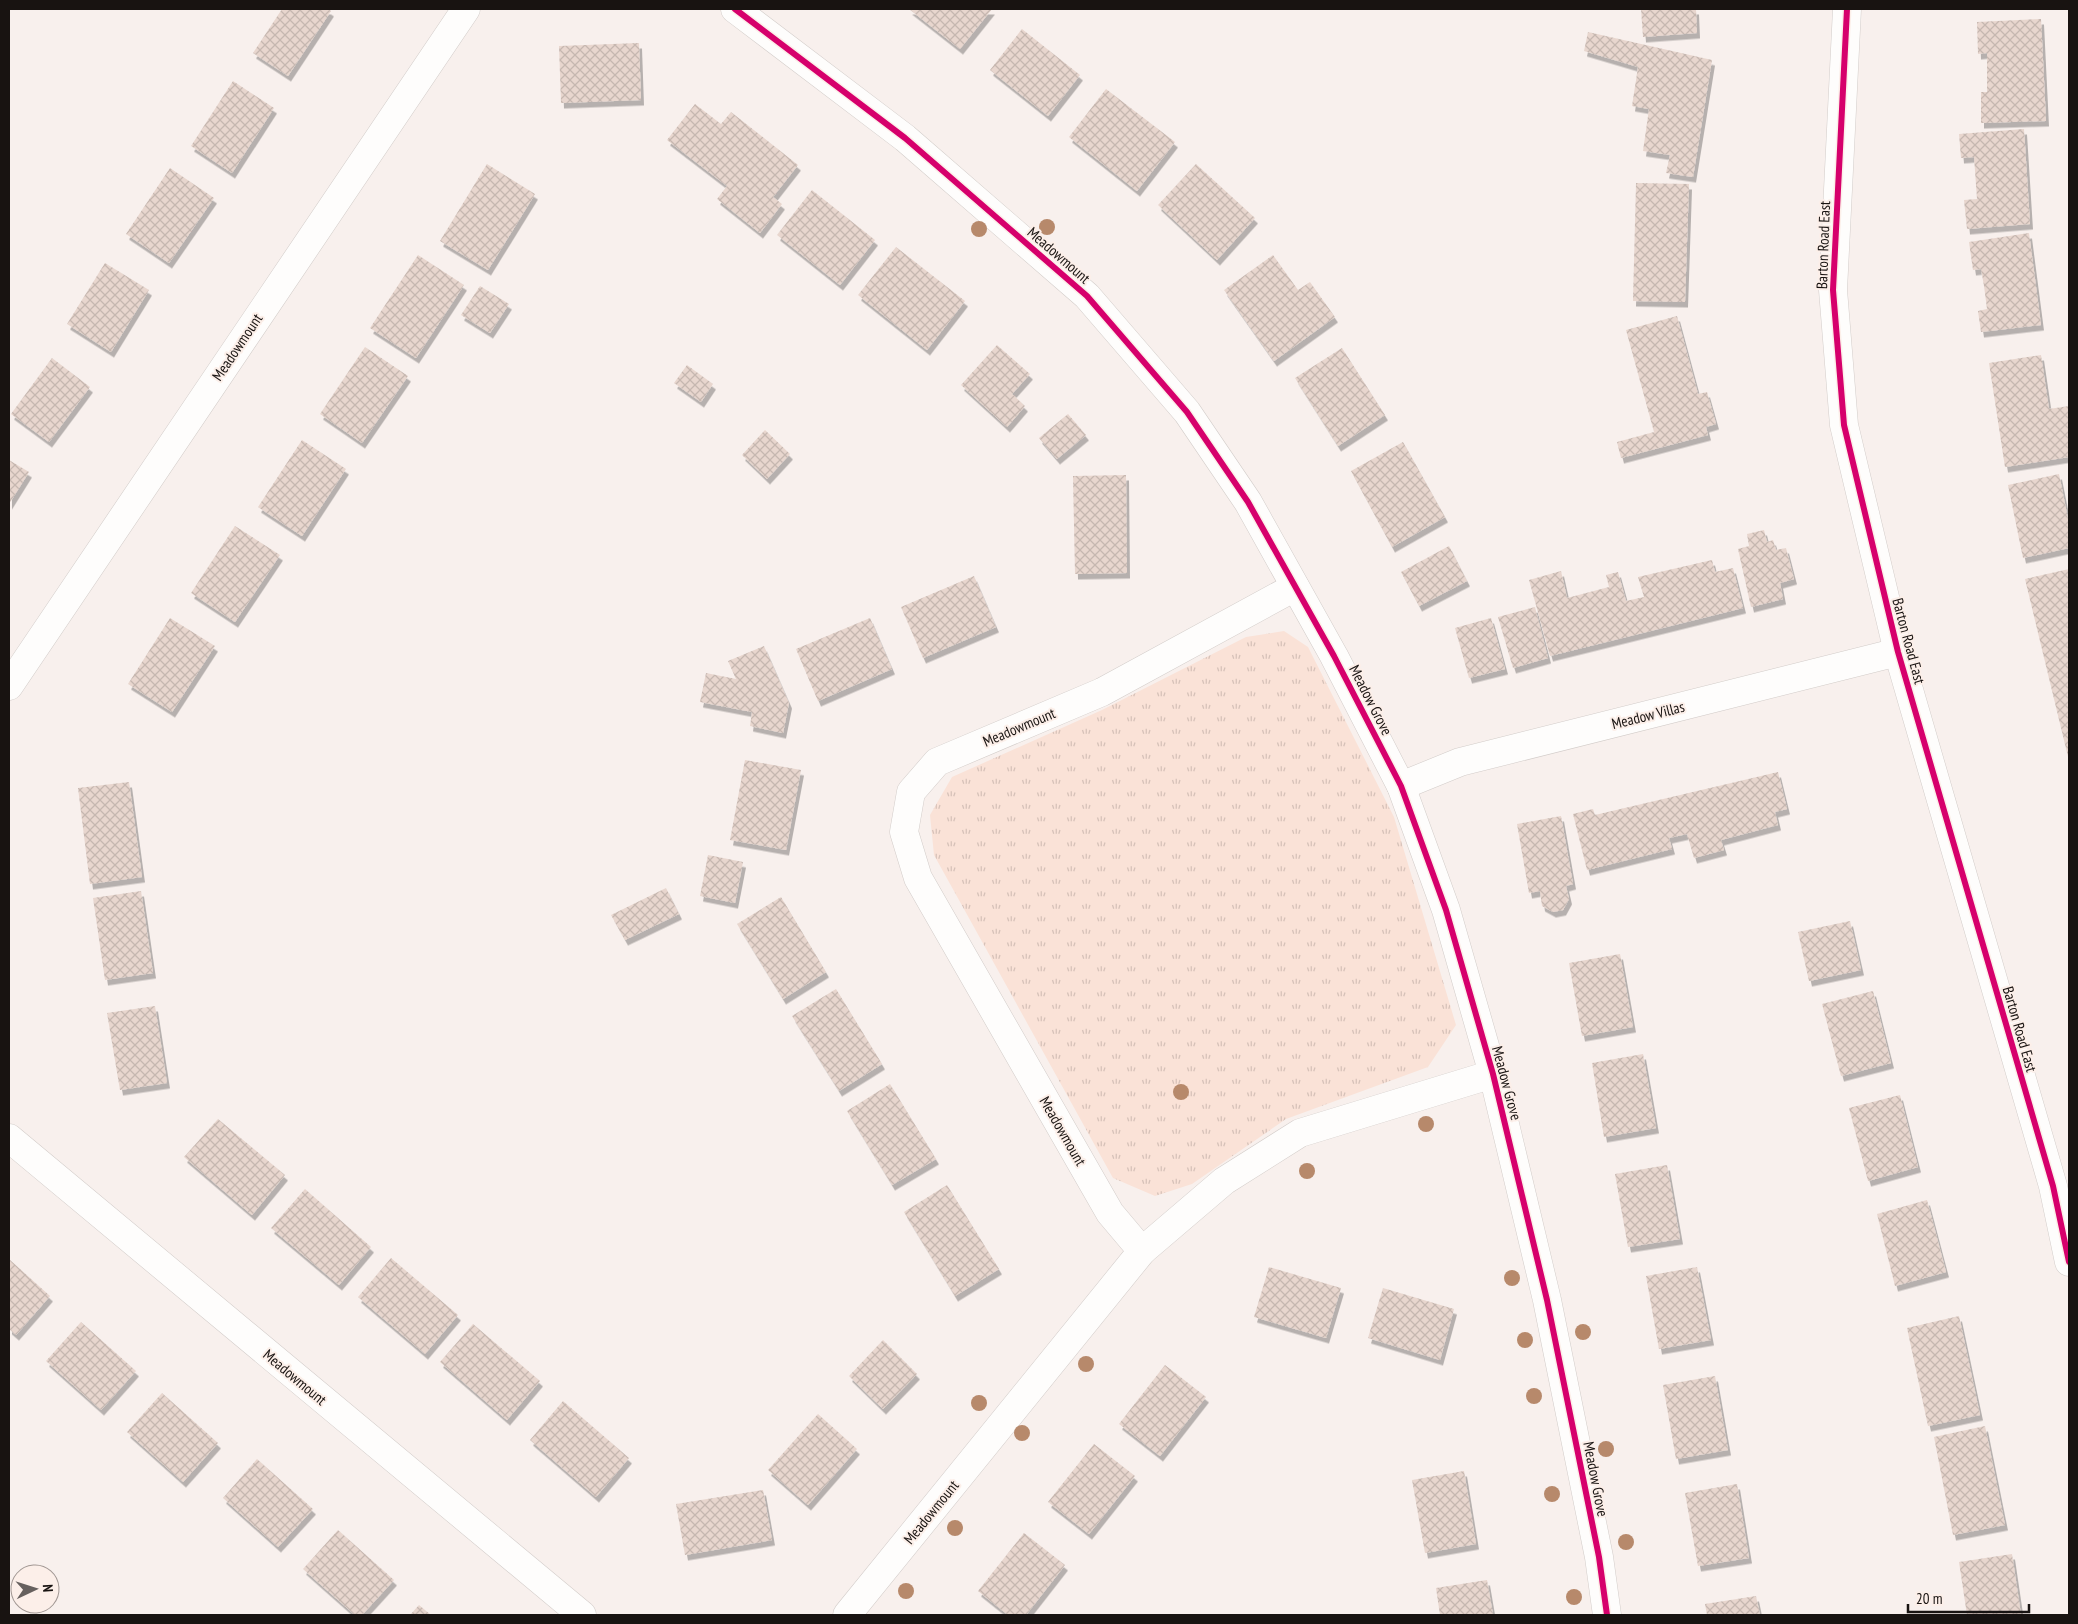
<svg xmlns="http://www.w3.org/2000/svg" width="2078" height="1624" font-family="'PT Sans Narrow',sans-serif">
	<style>
		.grass { fill: url(#grass-tufts) }
		.building { fill: url(#building-cross-hatch); filter: url(#shadow) }
		.lines { fill: none; stroke-linecap: round; stroke-linejoin: round }
		.minor-casing { stroke: #d2ccc9; stroke-width: 29 }
		.minor { stroke: #fefdfc; stroke-width: 28 }
		.cycleway-casing { stroke: #fcefe9; stroke-width: 9 }
		.cycleway { stroke: #d6006c; stroke-width: 6 }
		.tree { fill: #b7896b }
		.labels { text-anchor: middle; dominant-baseline: central; stroke-width: 4; stroke-linejoin: round; paint-order: stroke }
		.street-label { font-size: 15px; fill: #181311; stroke: #fcefe9 }
	</style>
	<defs>
		<pattern id="grass-tufts" width="24" height="20" patternUnits="userSpaceOnUse" patternTransform="scale(1.25)"><rect width="24" height="20" fill="#fae2d7"/><path d="M3 7l-1-3M5 7V3M7 7l1-3M15 17l-1-3M17 17v-4M19 17l1-3" fill="none" stroke="#d6c1b8"/></pattern>
		<pattern id="building-cross-hatch" width="8" height="8" patternUnits="userSpaceOnUse" patternTransform="scale(1.25)"><rect width="8" height="8" fill="#e8d6ce"/><path d="M0 0l8 8M0 8l8-8" fill="none" stroke="#c6b7b0"/></pattern>
		<filter id="shadow"><feDropShadow dx="3" dy="5.5" stdDeviation="0" flood-color="#0004"/></filter>
	</defs>
	<rect width="100%" height="100%" fill="#f8f0ed"/>
	<path class="grass" d="M1284,631L1308,647L1394,817L1456,1025L1428,1067L1286,1119L1192,1184L1155,1196L1113,1178L934,855L930,815L952,777L1102,710L1246,637Z"/>
	<g class="building">
		<path d="M282,9H328L331,11L288,76L253,53Z"/>
		<path d="M909,9H992L960,49Z"/>
		<path d="M1641,9H1696L1697,33L1643,37Z"/>
		<path d="M2041,19L2046,121L1981,123V92H1987V53L1978,54L1977,22Z"/>
		<path d="M1022,29L1080,75L1048,116L990,70Z"/>
		<path d="M1588,32L1712,60L1693,177L1666,173L1670,155L1643,151L1649,109L1632,106L1638,67L1584,51Z"/>
		<path d="M639,43L641,100L561,103L559,46Z"/>
		<path d="M233,81L274,108L232,173L191,146Z"/>
		<path d="M1106,89L1175,142L1137,191L1069,137Z"/>
		<path d="M695,104L721,124L731,112L798,165L773,197L782,204L760,233L717,199L727,186L667,140Z"/>
		<path d="M2024,129L2030,224L1967,229L1964,200L1977,199L1974,157L1961,158L1959,134Z"/>
		<path d="M487,164L535,194L488,270L440,241Z"/>
		<path d="M1196,164L1255,218L1217,260L1158,205Z"/>
		<path d="M170,168L214,198L169,263L126,234Z"/>
		<path d="M1636,183L1689,184L1685,302L1633,301Z"/>
		<path d="M812,190L875,240L840,285L777,235Z"/>
		<path d="M2029,233L2041,325L1981,332L1978,311L1987,309L1984,286L1981,269L1973,270L1969,242Z"/>
		<path d="M896,247L965,301L927,350L858,295Z"/>
		<path d="M418,255L464,285L416,358L370,328Z"/>
		<path d="M1273,255L1298,290L1310,282L1335,317L1274,361L1224,290Z"/>
		<path d="M105,263L149,290L111,352L67,324Z"/>
		<path d="M480,286L509,304L490,333L461,315Z"/>
		<path d="M1677,316L1698,394L1707,392L1716,424L1706,427L1708,435L1621,458L1617,442L1654,432L1626,330Z"/>
		<path d="M997,345L1030,374L1012,394L1025,406L1007,427L961,385Z"/>
		<path d="M365,347L408,376L362,443L320,414Z"/>
		<path d="M1342,348L1385,415L1338,446L1295,378Z"/>
		<path d="M2041,355L2049,409L2069,406V457L2005,467L1989,363Z"/>
		<path d="M52,358L90,387L49,442L11,414Z"/>
		<path d="M687,365L713,384L701,402L674,383Z"/>
		<path d="M1068,414L1086,435L1057,459L1039,438Z"/>
		<path d="M765,430L790,454L767,479L742,455Z"/>
		<path d="M302,440L346,469L302,536L258,507Z"/>
		<path d="M1403,442L1445,517L1392,547L1351,471Z"/>
		<path d="M9,460L29,472L9,504Z"/>
		<path d="M2059,474L2069,524V548L2023,558L2008,485Z"/>
		<path d="M1126,475L1127,573L1075,574L1073,476Z"/>
		<path d="M235,526L280,555L235,622L191,593Z"/>
		<path d="M1764,530L1767,542L1773,540L1776,550L1786,548L1794,579L1780,583L1783,599L1751,607L1738,549L1749,546L1747,534Z"/>
		<path d="M1449,546L1467,581L1419,606L1401,572Z"/>
		<path d="M1712,560L1715,572L1733,568L1743,608L1550,656L1529,580L1561,571L1567,598L1609,587L1606,575L1618,572L1626,601L1644,597L1638,577Z"/>
		<path d="M2069,569V761L2025,579Z"/>
		<path d="M974,576L996,627L923,658L901,607Z"/>
		<path d="M1535,607L1548,658L1513,668L1498,617Z"/>
		<path d="M170,618L215,646L172,712L128,684Z"/>
		<path d="M870,618L892,669L818,701L796,649Z"/>
		<path d="M1491,618L1505,669L1469,678L1455,628Z"/>
		<path d="M764,646L789,703L783,733L750,726L752,712L700,702L706,673L736,679L728,661Z"/>
		<path d="M745,760L801,770L786,850L730,840Z"/>
		<path d="M1778,772L1787,809L1775,812L1778,825L1721,840L1724,850L1694,858L1687,834L1669,838L1672,849L1587,870L1573,814L1593,809L1595,815Z"/>
		<path d="M129,782L142,877L90,884L78,788Z"/>
		<path d="M1561,816L1573,884L1566,886L1569,899L1563,910L1553,912L1542,906L1540,891L1529,893L1517,824Z"/>
		<path d="M708,855L743,862L735,903L700,896Z"/>
		<path d="M666,888L679,914L625,940L611,915Z"/>
		<path d="M141,891L153,973L105,980L93,898Z"/>
		<path d="M781,897L826,972L783,999L737,924Z"/>
		<path d="M1850,921L1861,970L1809,981L1798,932Z"/>
		<path d="M1620,954L1633,1027L1582,1036L1569,963Z"/>
		<path d="M836,989L882,1064L839,1091L792,1016Z"/>
		<path d="M1873,991L1891,1063L1841,1076L1822,1004Z"/>
		<path d="M155,1006L167,1083L120,1090L107,1013Z"/>
		<path d="M1643,1054L1656,1128L1604,1137L1592,1063Z"/>
		<path d="M890,1084L936,1159L892,1185L847,1111Z"/>
		<path d="M1900,1095L1918,1167L1868,1181L1849,1108Z"/>
		<path d="M218,1119L285,1175L252,1215L184,1157Z"/>
		<path d="M1667,1165L1680,1239L1628,1247L1615,1174Z"/>
		<path d="M947,1185L999,1269L955,1296L904,1212Z"/>
		<path d="M305,1189L371,1247L339,1285L271,1228Z"/>
		<path d="M1927,1200L1946,1272L1895,1286L1877,1214Z"/>
		<path d="M391,1258L458,1315L425,1354L358,1297Z"/>
		<path d="M9,1259L50,1296L16,1335L9,1329Z"/>
		<path d="M1269,1267L1341,1288L1326,1338L1254,1317Z"/>
		<path d="M1697,1267L1711,1340L1659,1349L1646,1276Z"/>
		<path d="M1383,1288L1454,1309L1440,1360L1368,1338Z"/>
		<path d="M1959,1316L1980,1415L1928,1426L1907,1328Z"/>
		<path d="M81,1322L136,1371L101,1410L46,1361Z"/>
		<path d="M473,1324L540,1381L507,1420L440,1362Z"/>
		<path d="M883,1340L917,1374L883,1409L849,1376Z"/>
		<path d="M1165,1365L1206,1397L1160,1456L1119,1424Z"/>
		<path d="M1715,1376L1728,1450L1676,1459L1663,1385Z"/>
		<path d="M162,1393L218,1443L183,1482L127,1432Z"/>
		<path d="M563,1401L629,1458L596,1497L530,1440Z"/>
		<path d="M818,1414L857,1449L808,1505L768,1470Z"/>
		<path d="M1985,1426L2005,1525L1953,1535L1934,1437Z"/>
		<path d="M1094,1444L1135,1476L1089,1534L1048,1502Z"/>
		<path d="M257,1459L313,1509L278,1547L223,1498Z"/>
		<path d="M1464,1471L1476,1544L1425,1553L1412,1480Z"/>
		<path d="M1737,1484L1749,1558L1698,1566L1685,1493Z"/>
		<path d="M763,1490L772,1540L685,1555L676,1504Z"/>
		<path d="M338,1530L394,1580L362,1615H355L303,1569Z"/>
		<path d="M1024,1533L1065,1565L1026,1615H1008L978,1591Z"/>
		<path d="M2012,1554L2021,1615H1967L1959,1562Z"/>
		<path d="M1487,1580L1493,1615H1440L1436,1588Z"/>
		<path d="M1756,1596L1760,1615H1707L1705,1604Z"/>
		<path d="M419,1605L431,1615H410Z"/>
	</g>
	<g class="lines">
		<g class="minor-casing">
			<g id="minor">
				<path d="M735,9L905,138L1087,296L1187,412L1248,502L1334,656L1401,786L1446,910L1493,1074L1547,1300L1599,1557L1607,1615"/>
				<path d="M1847,9L1833,290L1844,425L1898,652L2053,1186L2069,1262"/>
				<path d="M9,686L466,9"/>
				<path d="M1401,786L1460,762L1898,652"/>
				<path d="M9,1138L582,1615"/>
				<path d="M1142,1251L1110,1213L918,878L904,832L911,792L937,762L1102,692L1295,587"/>
				<path d="M847,1615L1142,1251L1224,1181L1300,1133L1493,1074"/>
			</g>
		</g>
		<use href="#minor" class="minor"/>
		<g class="cycleway-casing">
			<g id="cycleway">
				<path d="M735,9L905,138L1087,296L1187,412L1248,502L1334,656L1401,786L1446,910L1493,1074L1547,1300L1599,1557L1607,1615"/>
				<path d="M1847,9L1833,290L1844,425L1898,652L2053,1186L2069,1262"/>
			</g>
		</g>
		<use href="#cycleway" class="cycleway"/>
	</g>
	<g class="tree">
		<circle cx="1047" cy="227" r="8"/>
		<circle cx="979" cy="229" r="8"/>
		<circle cx="1181" cy="1092" r="8"/>
		<circle cx="1426" cy="1124" r="8"/>
		<circle cx="1307" cy="1171" r="8"/>
		<circle cx="1512" cy="1278" r="8"/>
		<circle cx="1583" cy="1332" r="8"/>
		<circle cx="1525" cy="1340" r="8"/>
		<circle cx="1086" cy="1364" r="8"/>
		<circle cx="1534" cy="1396" r="8"/>
		<circle cx="979" cy="1403" r="8"/>
		<circle cx="1022" cy="1433" r="8"/>
		<circle cx="1606" cy="1449" r="8"/>
		<circle cx="1552" cy="1494" r="8"/>
		<circle cx="955" cy="1528" r="8"/>
		<circle cx="1626" cy="1542" r="8"/>
		<circle cx="906" cy="1591" r="8"/>
		<circle cx="1574" cy="1597" r="8"/>
	</g>
	<g class="labels">
		<g class="street-label">
			<text transform="translate(1823 245) rotate(-88)">Barton Road East</text>
			<text transform="translate(1059 255) rotate(41)">Meadowmount</text>
			<text transform="translate(237 347) rotate(-56)">Meadowmount</text>
			<text transform="translate(1909 641) rotate(75)">Barton Road East</text>
			<text transform="translate(1371 700) rotate(63)">Meadow Grove</text>
			<text transform="translate(1648 715) rotate(-14)">Meadow Villas</text>
			<text transform="translate(1019 727) rotate(-23)">Meadowmount</text>
			<text transform="translate(2020 1029) rotate(74)">Barton Road East</text>
			<text transform="translate(1507 1083) rotate(75)">Meadow Grove</text>
			<text transform="translate(1063 1131) rotate(60)">Meadowmount</text>
			<text transform="translate(295 1377) rotate(40)">Meadowmount</text>
			<text transform="translate(1596 1479) rotate(79)">Meadow Grove</text>
			<text transform="translate(931 1512) rotate(-51)">Meadowmount</text>
		</g>
	</g>
	<rect width="2078" height="1624" fill="none" stroke="#181311" stroke-width="20"/>
	<g transform="translate(35 1589) rotate(86)"><circle r="24" fill="#fcefe9" stroke="#a19793"/>
	<path d="M0-4L9 19L0 12L-9 19Z" fill="#66605e"/>
	<text y="-8" font-size="14" font-weight="bold" text-anchor="middle" fill="#181311">N</text>
	</g>
	<path d="M1908 1604v8h121v-8" fill="none" stroke="#181311" stroke-width="2.5"/>
	<text x="1916" y="1604" font-size="15" fill="#181311" stroke="#fcefe9" stroke-width="4" paint-order="stroke">20 m</text>
</svg>
